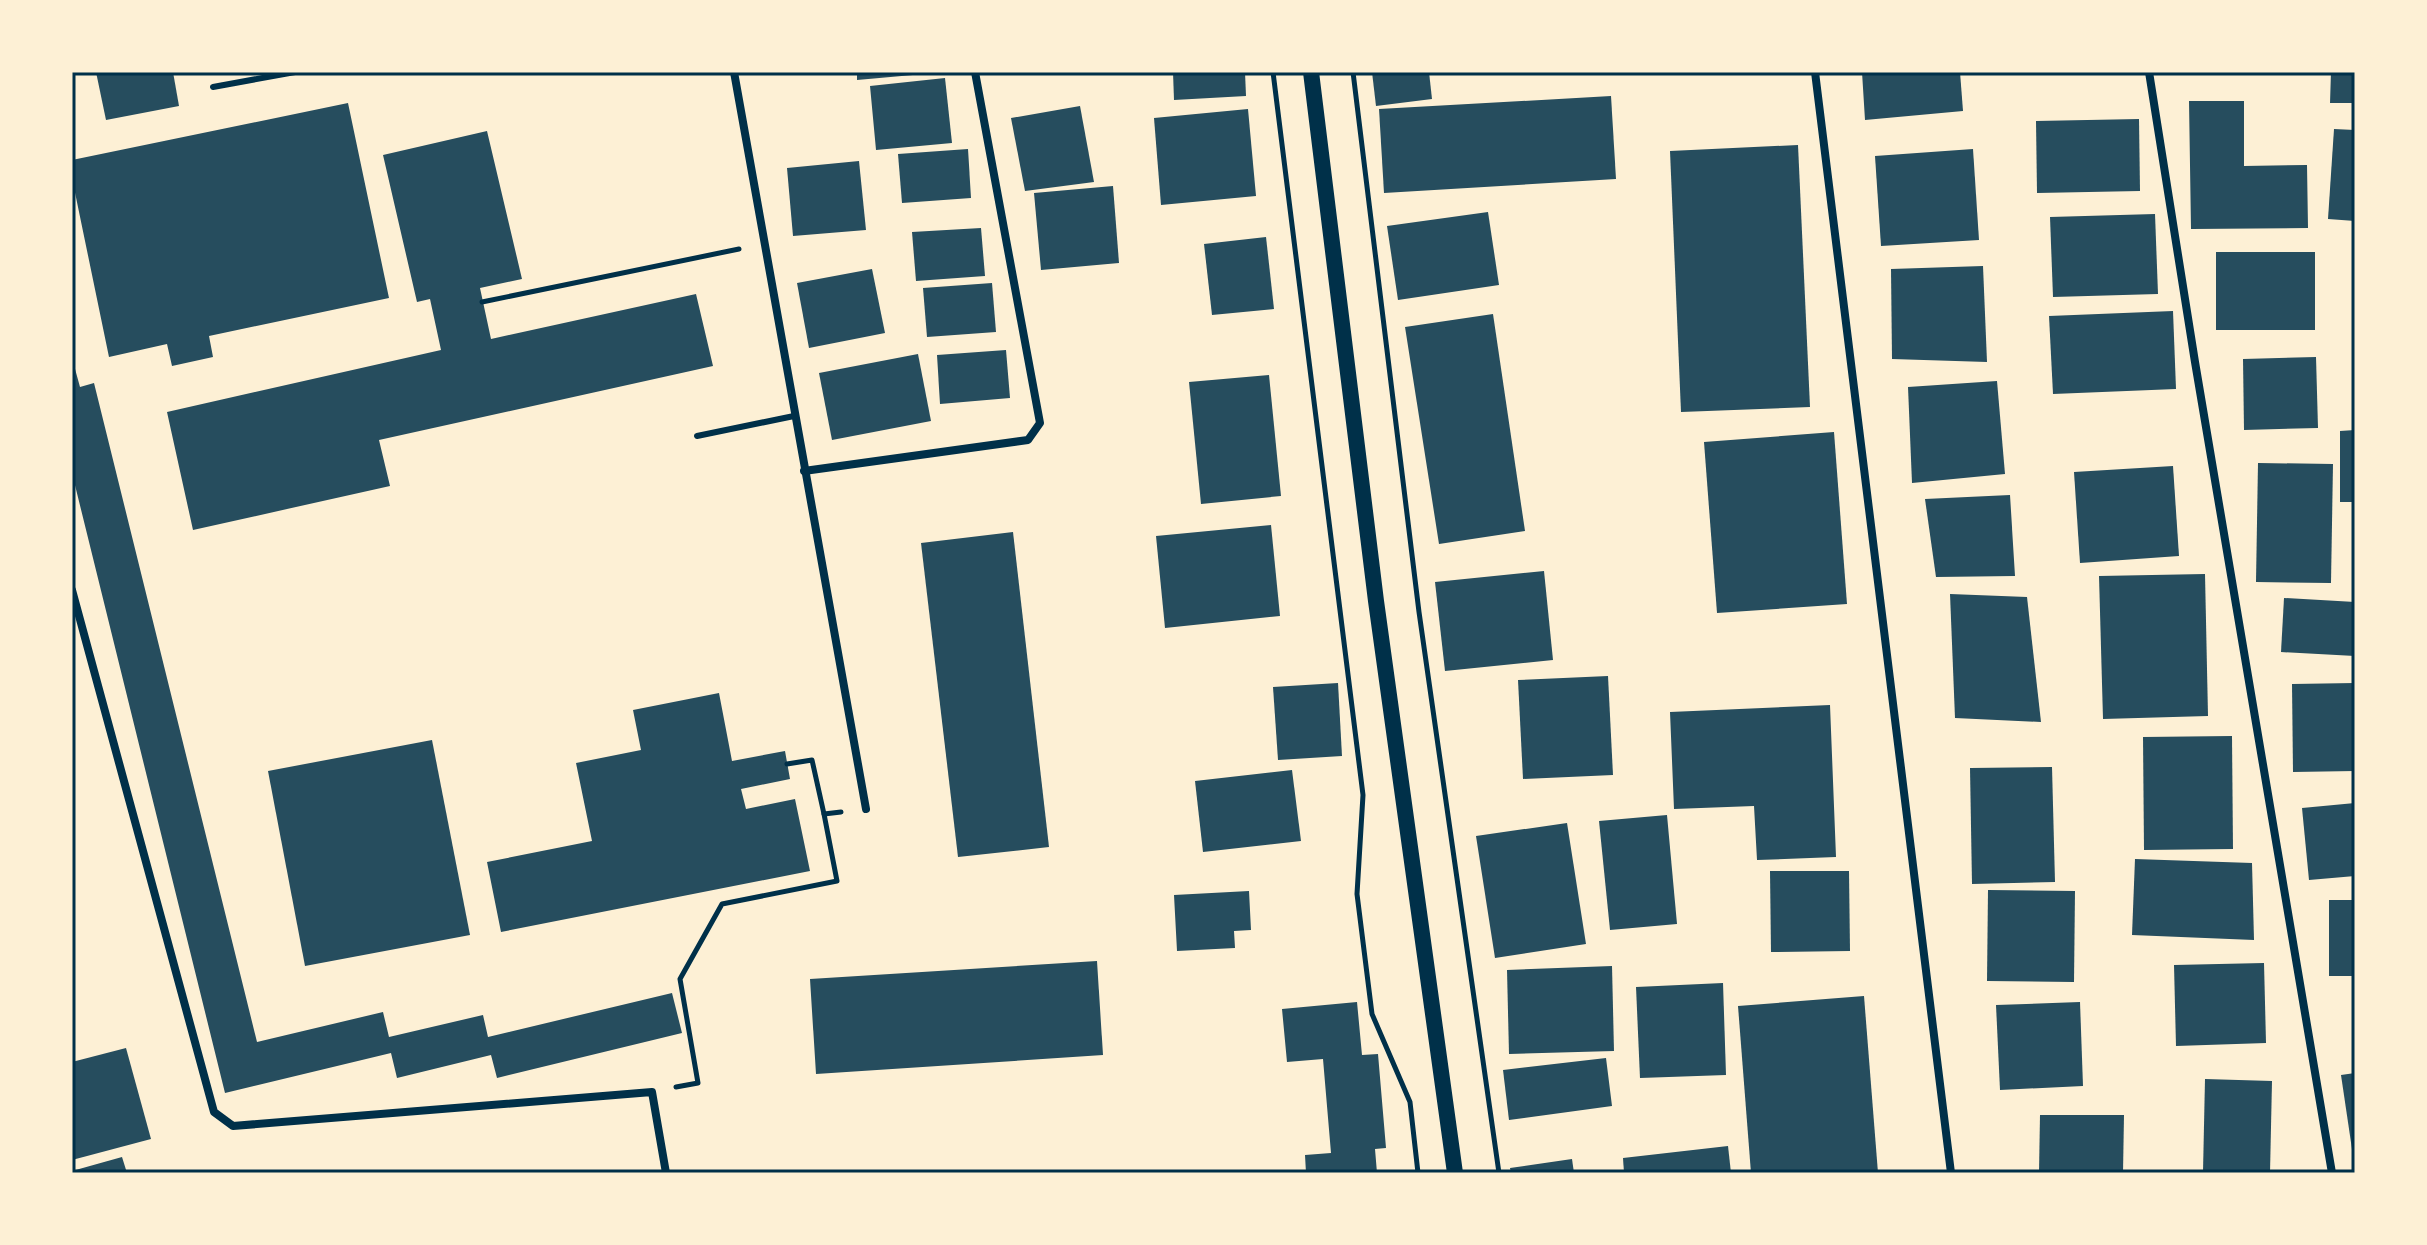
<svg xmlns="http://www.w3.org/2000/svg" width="2427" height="1245" font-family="Montserrat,sans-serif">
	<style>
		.building { fill: #264d5e }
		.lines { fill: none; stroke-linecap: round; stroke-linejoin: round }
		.path { stroke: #003049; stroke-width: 5 }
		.service { stroke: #003049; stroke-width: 6 }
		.minor { stroke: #003049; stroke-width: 8 }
		.secondary { stroke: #003049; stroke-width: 16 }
		.neatline { fill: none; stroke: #003049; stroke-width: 3 }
	</style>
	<rect width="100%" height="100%" fill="#fdf0d5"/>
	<g class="building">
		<path d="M96,72H173L179,106L106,120Z"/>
		<path d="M857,72H924V74L857,80Z"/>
		<path d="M1173,72H1245L1246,96L1174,100Z"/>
		<path d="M1372,72H1429L1432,99L1376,106Z"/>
		<path d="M1862,72H1960L1963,111L1865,120Z"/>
		<path d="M2331,72H2355V103H2330Z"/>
		<path d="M945,78L952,143L876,150L870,86Z"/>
		<path d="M1611,96L1616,179L1384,193L1379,109Z"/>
		<path d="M2189,101H2244V166L2307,165L2308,228L2191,229Z"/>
		<path d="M348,103L389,298L209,336L213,357L172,366L167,344L109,357L72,178V160Z"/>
		<path d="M1080,106L1094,182L1025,191L1011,118Z"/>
		<path d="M1248,109L1256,196L1161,205L1154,118Z"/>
		<path d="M2139,119L2140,191L2037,193L2036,121Z"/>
		<path d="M2334,129L2355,130V221L2328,219Z"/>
		<path d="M487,131L522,279L480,288L491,339L696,294L713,366L379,440L390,486L193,530L167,412L441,350L430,299L417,302L383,155Z"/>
		<path d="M1798,145L1810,407L1681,412L1670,151Z"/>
		<path d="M968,149L971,198L902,203L898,154Z"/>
		<path d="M1973,149L1979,240L1881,246L1875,156Z"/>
		<path d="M859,161L866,230L793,236L787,168Z"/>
		<path d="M1113,186L1119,263L1041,270L1034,193Z"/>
		<path d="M1488,212L1499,285L1398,300L1387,226Z"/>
		<path d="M2155,214L2158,294L2053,297L2050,217Z"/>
		<path d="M981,228L985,276L916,281L912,232Z"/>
		<path d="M1266,237L1274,309L1212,315L1204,244Z"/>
		<rect x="2216" y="252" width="99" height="78"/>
		<path d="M1983,266L1987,362L1892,359L1891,269Z"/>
		<path d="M872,269L885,333L809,348L797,283Z"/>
		<path d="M992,283L996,332L927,337L923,288Z"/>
		<path d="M2173,311L2176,389L2053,394L2049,316Z"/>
		<path d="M1493,314L1525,531L1439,544L1405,327Z"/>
		<path d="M1006,350L1010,398L940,404L937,355Z"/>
		<path d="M918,354L931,421L832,440L819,373Z"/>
		<path d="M2316,357L2318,428L2244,430L2243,359Z"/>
		<path d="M72,358L80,387L94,383L257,1042L383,1012L389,1037L483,1015L488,1037L672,993L682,1033L497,1078L491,1055L397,1078L391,1053L225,1093L72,473Z"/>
		<path d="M1269,375L1281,496L1201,504L1189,382Z"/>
		<path d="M1997,381L2005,474L1912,483L1908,387Z"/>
		<path d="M2355,430V502H2340V431Z"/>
		<path d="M1834,432L1847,604L1717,613L1704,442Z"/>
		<path d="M2258,463L2333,464L2331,583L2256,582Z"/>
		<path d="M2173,466L2179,556L2080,563L2074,472Z"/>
		<path d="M2010,495L2015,576L1936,577L1925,499Z"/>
		<path d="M1271,525L1280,616L1165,628L1156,536Z"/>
		<path d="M1013,532L1049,847L958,857L921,543Z"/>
		<path d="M1544,571L1553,660L1445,671L1435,582Z"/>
		<path d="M2205,574L2208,716L2103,719L2099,576Z"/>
		<path d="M1950,594L2027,597L2041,722L1955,718Z"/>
		<path d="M2284,598L2355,602V656L2281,652Z"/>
		<path d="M1608,676L1613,775L1523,779L1518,680Z"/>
		<path d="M1338,683L1342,756L1278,760L1273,687Z"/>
		<path d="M2355,683V771L2293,772L2292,684Z"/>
		<path d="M719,693L732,761L785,751L790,779L741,789L746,809L795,799L810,871L501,932L487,862L592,841L576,763L641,750L633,710Z"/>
		<path d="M1830,705L1836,857L1757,860L1754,806L1674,809L1670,712Z"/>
		<path d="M2232,736L2233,849L2144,850L2143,737Z"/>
		<path d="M432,740L470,935L305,966L268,771Z"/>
		<path d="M2052,767L2055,882L1972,884L1970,768Z"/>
		<path d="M1292,770L1301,841L1203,852L1195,781Z"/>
		<path d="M2355,803V876L2309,880L2302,808Z"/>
		<path d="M1667,815L1677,924L1610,930L1599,821Z"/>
		<path d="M1567,823L1586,944L1495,958L1476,836Z"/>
		<path d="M2135,859L2252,863L2254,940L2132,935Z"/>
		<path d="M1770,871H1849L1850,951L1771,952Z"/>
		<path d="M1988,890L2075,891L2074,982L1987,981Z"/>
		<path d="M1249,891L1251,930L1234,931L1235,948L1177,951L1174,895Z"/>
		<rect x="2329" y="900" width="26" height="76"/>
		<path d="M1097,961L1103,1055L816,1074L810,979Z"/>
		<path d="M2264,963L2266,1043L2176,1046L2174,965Z"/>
		<path d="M1612,966L1614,1051L1509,1054L1507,970Z"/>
		<path d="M1723,983L1726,1075L1640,1078L1636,987Z"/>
		<path d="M1864,996L1878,1173H1751L1738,1006Z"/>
		<path d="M1357,1002L1362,1055L1378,1054L1386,1148L1375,1149L1377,1173H1306L1305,1155L1331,1153L1323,1059L1287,1062L1282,1009Z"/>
		<path d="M2080,1002L2083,1086L2000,1090L1996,1005Z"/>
		<path d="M126,1048L151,1139L72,1160V1062Z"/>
		<path d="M1606,1058L1612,1106L1509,1120L1503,1070Z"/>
		<path d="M2355,1073V1156H2353L2341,1075Z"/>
		<path d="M2205,1079L2272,1081L2270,1173L2203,1172Z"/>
		<path d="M2040,1115H2124L2123,1173H2039Z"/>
		<path d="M1728,1146L1731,1173H1624L1623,1158Z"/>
		<path d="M122,1157L127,1173H72V1171Z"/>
		<path d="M1572,1159L1574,1173H1511L1510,1168Z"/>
	</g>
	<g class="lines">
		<g class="path">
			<path d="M1273,72L1363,795L1357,894L1372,1014L1410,1102L1418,1173"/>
			<path d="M1353,72L1419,612L1499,1173"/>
			<path d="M482,302L739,249"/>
			<path d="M787,764L812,760L824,814"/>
			<path d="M676,1087L698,1083L680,979L722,904L837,881L824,814L841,812"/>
		</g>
		<g class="service">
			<path d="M213,87L295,72"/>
			<path d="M697,436L794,416"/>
		</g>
		<g class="minor">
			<path d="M734,72L866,809"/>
			<path d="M1815,72L1951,1173"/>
			<path d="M2149,72L2195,362L2332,1173"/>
			<path d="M804,471L1028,440L1040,423L975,72"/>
			<path d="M72,590L214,1112L233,1126L652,1092L666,1173"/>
		</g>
		<path class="secondary" d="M1311,72L1376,601L1455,1173"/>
	</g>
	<rect width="2427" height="1245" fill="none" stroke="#fdf0d5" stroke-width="148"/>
	<rect x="74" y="74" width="2279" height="1097" class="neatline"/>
</svg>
